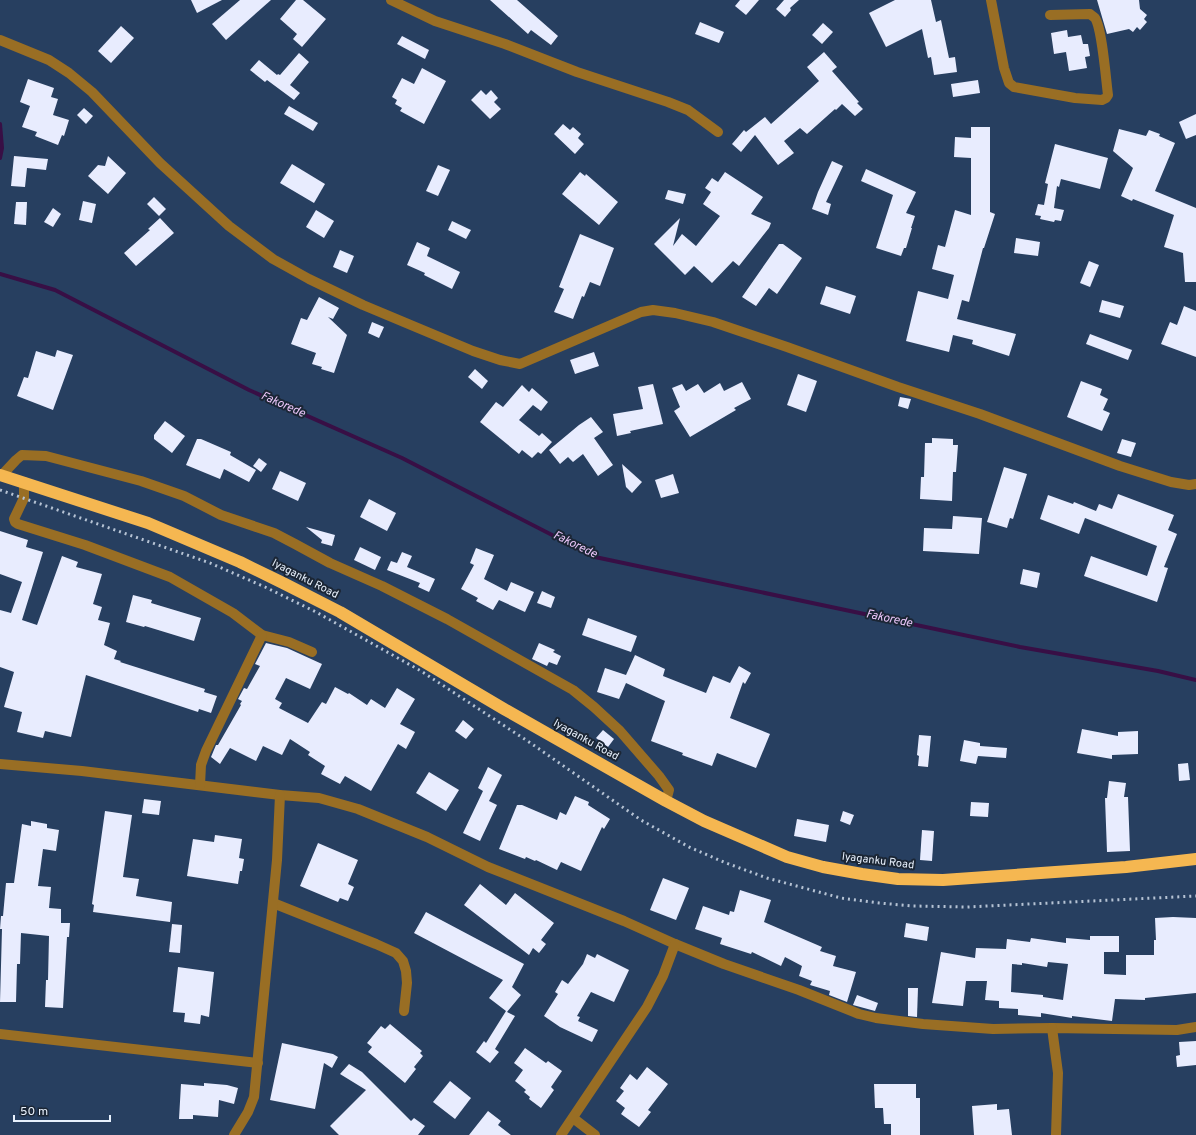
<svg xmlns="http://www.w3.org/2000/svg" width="1196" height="1135" font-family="Overpass,sans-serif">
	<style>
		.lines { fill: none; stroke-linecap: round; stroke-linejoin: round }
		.stream { stroke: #380f45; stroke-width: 4 }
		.building { fill: #e8ecfe; fill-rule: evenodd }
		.street { stroke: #996e24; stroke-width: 10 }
		.highway { stroke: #f5b751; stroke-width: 12 }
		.rail { stroke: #b6c3d4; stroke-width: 3; stroke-dasharray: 2 4; stroke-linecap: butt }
		.labels { text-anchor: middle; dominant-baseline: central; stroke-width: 4; stroke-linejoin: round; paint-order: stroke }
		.street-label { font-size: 11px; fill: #e8f1fd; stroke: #1b2635 }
		.water-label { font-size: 12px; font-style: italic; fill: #ebc6f9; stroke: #1b2635 }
	</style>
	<rect width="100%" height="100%" fill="#273f60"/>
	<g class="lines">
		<g class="stream">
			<path d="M0,124L2,148L0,158"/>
			<path d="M0,274L55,290L249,390L402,458L595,557L1020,647L1158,671L1196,680"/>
		</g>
	</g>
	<g class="building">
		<path d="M191,0H222L197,13Z"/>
		<path d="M240,0H271L226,40L212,24Z"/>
		<path d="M296,0H303L326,19L302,47L293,39L297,34L280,19Z"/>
		<path d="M490,0H517L558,36L551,45L531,30L528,34Z"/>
		<path d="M740,0H759L746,15L735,6Z"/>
		<path d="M784,0H799L790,8L791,10L785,17L776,9Z"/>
		<path d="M895,0H931L936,22L941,20L949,58L955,57L957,72L934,75L931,57L928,58L922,29L886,47L869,13Z"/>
		<path d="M1097,0H1139L1140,9L1147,15L1144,19L1147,22L1140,30L1137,27L1133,32L1129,29L1107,34Z"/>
		<path d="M700,22L724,32L719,43L695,34Z"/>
		<path d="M823,23L833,32L822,44L812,35Z"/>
		<path d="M121,26L134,38L111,63L98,51Z"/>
		<path d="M1067,30L1068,37L1081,35L1083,44H1088L1090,56L1085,57L1087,68L1069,71L1066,52L1054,54L1051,33Z"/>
		<path d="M402,36L429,50L425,59L397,44Z"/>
		<path d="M824,52L837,67L832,71L859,102L857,103L863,109L855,116L842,104L836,110L835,109L807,134L800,128L784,141L794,153L778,165L755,135L741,152L732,144L744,130L746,132L765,117L771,124L819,81L807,67Z"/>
		<path d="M299,53L309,62L290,85L300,93L294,100L267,80L265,82L250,70L259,60L277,75L278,74L280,75Z"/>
		<path d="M422,68L446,81L424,124L400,111L402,108L395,104L397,100L392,97L402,78L414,84Z"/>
		<path d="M28,79L54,88L51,97L58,99L53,115L69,120L64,136L62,135L58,145L35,136L37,132L22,127L30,106L20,102Z"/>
		<path d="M978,80L980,93L953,97L951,84Z"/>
		<path d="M481,90L486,95L491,90L498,98L494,102L501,109L490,119L471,100Z"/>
		<path d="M289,106L318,123L313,131L284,114Z"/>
		<path d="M84,108L93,116L86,124L77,115Z"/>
		<path d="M1196,114V135L1186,139L1179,122Z"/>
		<path d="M563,124L570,130L573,127L581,134L578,138L584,144L575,154L554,134Z"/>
		<path d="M971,127H990V212L995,214L984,248H983L969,302L962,300L957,319L1016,334L1009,356L972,344L973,340L953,335L949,352L906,341L918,291L948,299L954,275L932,269L938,245L945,247L955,210L971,215V158L954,157L955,137L971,138Z"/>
		<path d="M1119,129L1146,136L1149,130L1160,134L1159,136L1175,143L1155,191L1196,208V282H1185L1183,253L1164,247L1174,215L1133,199L1132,201L1121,196L1133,168L1113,151Z"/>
		<path d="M1055,144L1108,158L1100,189L1061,179L1059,187L1057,186L1054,208L1064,210L1061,221L1055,220L1054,222L1040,219L1041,216L1035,215L1038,204L1044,205L1048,184L1045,183Z"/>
		<path d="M14,156L48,159L46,170L27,168L25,187L11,186Z"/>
		<path d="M108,156L126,173L108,194L88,176L98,165L105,166Z"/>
		<path d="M832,161L843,166L826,202L831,204L828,215L812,209L818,192Z"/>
		<path d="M292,164L325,184L314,203L280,183Z"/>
		<path d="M438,165L450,170L438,196L426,191Z"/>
		<path d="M866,169L916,192L906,213L915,216L911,228H912L906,248H904L901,256L876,248L893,195L861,181Z"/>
		<path d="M580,172L585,176L586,174L618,202L599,225L562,194Z"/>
		<path d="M725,172L763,197L751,214L771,223L769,228L739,266L733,261L712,283L694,266L685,275L654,244L680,218L673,246L682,234L696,246L720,216L703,204L711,192L705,188L712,178L718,182Z"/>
		<path d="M668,190L686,194L683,204L665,199Z"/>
		<path d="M154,197L166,209L159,216L147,204Z"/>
		<path d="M83,201L96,204L92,223L79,220Z"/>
		<path d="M16,202H27L26,225L14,224Z"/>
		<path d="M53,208L61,214L53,227L44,222Z"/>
		<path d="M316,210L334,221L324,238L306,227Z"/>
		<path d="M160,218L174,233L136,266L124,253L150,230L148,229Z"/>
		<path d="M452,221L471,230L466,239L448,230Z"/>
		<path d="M580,234L614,248L600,286L590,282L584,297L582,296L573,319L554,312L564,289L559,287Z"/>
		<path d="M1016,238L1040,242L1038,256L1014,253Z"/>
		<path d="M417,242L430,248L427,256L460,272L452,289L424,275L425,273L407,265Z"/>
		<path d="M779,244H783L802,258L777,294L769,288L756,306L742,297Z"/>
		<path d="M340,250L354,256L347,273L333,267Z"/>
		<path d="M1089,261L1099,265L1090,287L1080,283Z"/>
		<path d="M826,286L856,296L850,314L820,304Z"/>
		<path d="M319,297L339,308L333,319L328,317L347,335L334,373L321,369L322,367L312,364L316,353L291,344L301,318L307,320Z"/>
		<path d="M1102,300L1124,306L1120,318L1099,312Z"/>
		<path d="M1184,306L1196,311V357L1161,344L1170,322L1177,325Z"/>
		<path d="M372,322L384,327L379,338L368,333Z"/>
		<path d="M1090,334L1132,350L1128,360L1086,344Z"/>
		<path d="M57,350L73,355L53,410L17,396L24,377L28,378L36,351L55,357Z"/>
		<path d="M594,352L599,366L575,374L570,360Z"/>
		<path d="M475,369L488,381L482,389L468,377Z"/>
		<path d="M798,374L817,381L806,412L787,405Z"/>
		<path d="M1081,381L1102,389L1100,395L1108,399L1103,410L1110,413L1102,431L1067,417Z"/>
		<path d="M742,382L751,399L734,408L736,410L690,437L674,411L680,407L672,388L682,384L686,391L698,384L704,393L720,383L724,391Z"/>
		<path d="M653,384L663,424L630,431L631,433L617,436L613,414L643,409L638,387Z"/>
		<path d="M522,385L529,392L532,388L548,402L541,411L533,405L519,420L539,436L542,433L552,442L541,454L538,452L532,458L522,450L519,454L480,422L496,402L503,407Z"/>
		<path d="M900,397L911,399L908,409L898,406Z"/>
		<path d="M591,417L603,432L594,438L613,465L598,476L583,454L573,462L568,457L560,464L549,450L579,425Z"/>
		<path d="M165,421L185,436L172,453L154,439V435Z"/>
		<path d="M932,438L953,439V445H958L956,472H953L952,501L920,499L921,477H924L925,443H932Z"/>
		<path d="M197,439H201L231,452L230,455L256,470L249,482L224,469L220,479L186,465Z"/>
		<path d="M1122,439L1136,443L1131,457L1117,453Z"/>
		<path d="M259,458L267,464L261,472L253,466Z"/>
		<path d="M622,464L642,482L632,493L626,487Z"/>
		<path d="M1004,467L1027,474L1013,519L1010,518L1007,528L987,522Z"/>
		<path d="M280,471L306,483L298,501L272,489Z"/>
		<path d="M673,474L679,493L661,498L655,480Z"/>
		<path d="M1118,494L1174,515L1168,530L1177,534L1164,567L1168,568L1157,602L1084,576L1091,556L1147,576L1157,546L1085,518L1079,534L1040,519L1048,495L1073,504L1074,502L1096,511L1099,504L1112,509Z"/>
		<path d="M369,499L396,513L387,531L360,517Z"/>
		<path d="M953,516L982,518L979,554L923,551L924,528L952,529Z"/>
		<path d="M306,527L335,535L332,546L321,543L322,540Z"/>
		<path d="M0,531L28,540L26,547L43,552L22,620L37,625L62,556L78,562L76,567L102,574L93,604L102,607L98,620L110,623L104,645L117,651L114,659L121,661L120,662L205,689L204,692L217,696L211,713L199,709L198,712L86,675L71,737L45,731L43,738L17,732L22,712L4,707L14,672L0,667V610L11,613L22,582L0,574Z"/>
		<path d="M360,547L381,557L375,570L354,560Z"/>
		<path d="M476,548L494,555L484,579L507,591L511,582L534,592L525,612L499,600L493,610L476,601L478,598L461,589L474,565L470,563Z"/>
		<path d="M402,552L412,556L407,567L435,579L429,592L418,587L420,583L387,570L391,561L397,563Z"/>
		<path d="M1023,569L1040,573L1037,588L1020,584Z"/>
		<path d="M542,591L555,597L551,608L537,603Z"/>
		<path d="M133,595L152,600L151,603L201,618L194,641L145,626L144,627L126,622Z"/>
		<path d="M588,618L637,636L631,652L582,635Z"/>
		<path d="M266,643L287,648L322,664L310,689L286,678L275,699L282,703L279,708L308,723L322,702L326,704L335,687L348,694L349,693L367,705L371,699L385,708L397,688L415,699L400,724L415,732L406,749L398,744L371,791L345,776L340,784L321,774L325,766L308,755L310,752L290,739L282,755L263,746L256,761L230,748L220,764L211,757L216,745H218L241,705L240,704L242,701L238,699L244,688L247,689L260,666L255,664Z"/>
		<path d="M539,643L555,650L553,652L561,656L557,665L549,662L547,666L532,659Z"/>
		<path d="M635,655L665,669L663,676L706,693L713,676L730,683L739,666L751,673L745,684L743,682L730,718L770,734L756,768L717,753L712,766L682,755L683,753L651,741L665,701L626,683L619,699L597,692L605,668L626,675Z"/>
		<path d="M463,720L474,729L466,739L455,731Z"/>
		<path d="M1082,729L1118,736V732L1138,731V754L1112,755V759L1077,753Z"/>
		<path d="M603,730L614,739L608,747L596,738Z"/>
		<path d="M919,735L931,736L928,767L918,766L919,756L917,755Z"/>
		<path d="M964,740L980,743V746L1007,748L1006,758L978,756L976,764L960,761Z"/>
		<path d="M1188,763L1190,780L1179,781L1178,764Z"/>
		<path d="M488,767L502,775L489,801L497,805L480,841L463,833L483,791L478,788Z"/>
		<path d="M429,772L459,790L446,811L416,793Z"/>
		<path d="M1109,781L1126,783L1124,797H1128L1130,851L1107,852L1105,798H1107Z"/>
		<path d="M575,796L589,802L588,805L610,819L604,829L602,827L581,871L561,862L557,870L536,860L535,861L526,857L525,859L499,849L517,805H522L557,820L560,812L566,815Z"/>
		<path d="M144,799L161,801L159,815L142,813Z"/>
		<path d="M971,802L989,803L988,817L970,816Z"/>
		<path d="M105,811L132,815L123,877L139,879L136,896L172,902L170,922L93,912L94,905L92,904Z"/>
		<path d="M843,811L854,815L850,825L840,821Z"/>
		<path d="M797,819L829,825L826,842L794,836Z"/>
		<path d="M31,821L47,824V828L59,830L56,851L43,849L38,886L51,887L49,908L61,909V923H70L69,937H67L63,1008L45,1007L46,980H48L49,936L21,933L20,964H17L16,1002H0L2,929H0L1,916H3L6,883H14L22,824L31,826Z"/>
		<path d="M922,830L934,831L932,861L920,860Z"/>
		<path d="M215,835L242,839L239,858L244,859L242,871H240L238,884L187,876L193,839L214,842Z"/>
		<path d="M318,843L358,860L348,884L354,887L348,901L340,898L338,902L300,886Z"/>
		<path d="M663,878L689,888L676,920L650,910Z"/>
		<path d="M480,884L506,905L515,893L554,923L541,940L546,944L539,953L533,948L529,955L464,905Z"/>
		<path d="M740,890L771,900L764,922L822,947L820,951L836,956L833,966L856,972L847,1002L829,995L830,991L810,985L812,981L799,976L802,966L785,957L781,966L752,952L751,954L720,944L722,938L695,929L703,906L729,915L730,911L734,912Z"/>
		<path d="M426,912L524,964L512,987L521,995L507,1012L515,1016L495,1049L499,1052L490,1063L476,1052L484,1041L486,1043L506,1011L489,998L503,980L414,933Z"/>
		<path d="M1173,917L1196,918V993L1145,998V1000L1115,999L1112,1021L1072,1016V1018L1041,1013V1017L1018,1015V1009L999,1008V1001L985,1000L987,981H966L963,1006L932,1003L941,952L975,958L976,948L1006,949L1007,939L1030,942L1031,938L1066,943V938L1090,940V936H1119V952H1104V974L1126,975V955H1154V940H1156L1155,918ZM1048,962L1068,964L1063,1000L1043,997V995L1011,992L1012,964L1022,965V963L1047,967Z"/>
		<path d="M906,923L929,927L927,941L904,937Z"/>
		<path d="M172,924L182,925L180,953L169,952Z"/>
		<path d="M587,954L595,958L597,954L629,970L614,1002L591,992L577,1016L580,1017L578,1021L598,1030L592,1042L560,1027L544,1016L558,994L555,992L562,980L568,984L583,964Z"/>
		<path d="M178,967L214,972L209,1017L201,1015L200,1024L184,1022L185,1013L173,1012Z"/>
		<path d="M908,988H918L917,1017L908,1016Z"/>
		<path d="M857,995L878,1003L875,1011L853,1005Z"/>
		<path d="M390,1024L422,1051L420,1053L423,1056L414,1067L416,1069L405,1083L368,1052L372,1047L367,1043L381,1026L385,1029Z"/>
		<path d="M1196,1041V1065L1177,1067L1176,1056L1180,1055L1179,1042Z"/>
		<path d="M282,1043L333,1054L338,1057L332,1068L324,1063L315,1109L270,1100Z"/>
		<path d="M525,1048L546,1063L548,1061L562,1071L551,1087L554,1090L541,1108L529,1099L530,1097L524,1092L526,1090L515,1081L523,1070L514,1063Z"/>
		<path d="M349,1064L362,1072L411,1121L414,1118L425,1126L418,1135H339L330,1126L366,1090L340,1074Z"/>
		<path d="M647,1067L668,1084L648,1110L651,1112L639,1127L621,1114L625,1108L616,1101L624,1091L620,1088L630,1074L637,1080Z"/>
		<path d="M450,1081L471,1098L455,1119L433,1102Z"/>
		<path d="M204,1083L227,1085L238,1088L234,1104L219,1100L218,1117L193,1115V1119H179L181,1084L204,1086Z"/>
		<path d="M874,1084H916V1098H920V1135H891V1124H884L883,1108H875Z"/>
		<path d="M997,1104V1110L1009,1109L1012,1135H974L972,1106Z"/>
		<path d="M488,1111L501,1121L498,1125L511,1135H469Z"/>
	</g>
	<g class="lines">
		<g class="street">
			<path d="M391,0L435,21L505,44L577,72L668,102L688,110L718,132"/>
			<path d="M991,0L1004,68L1009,83L1014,87L1075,98L1102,100L1106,98L1108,95C1106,80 1102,28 1095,18C1094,17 1091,15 1090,14L1050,15"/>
			<path d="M0,40L49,60L69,73L92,92L160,163L229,226L273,259L309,279L363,305L473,351L500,360L520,364L641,312L653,310L675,313L713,322L787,347L898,387L980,414L1120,466L1171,482L1189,485L1196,484"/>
			<path d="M2,475L16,460L22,455L46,456L141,481L184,496L221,515L274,533L295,544L330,563L382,586L447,619L573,690L594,707L620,731L659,776L669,790L666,801"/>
			<path d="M24,482V498L14,519L15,522L18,524L85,545L170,577L233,613L262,635L289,642L312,652"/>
			<path d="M0,764L82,771L280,795L319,798L358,809L427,837L488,867L624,921L675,944L724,964L799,990L859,1014L876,1018L923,1024L993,1029L1052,1028L1177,1030L1196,1027"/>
			<path d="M200,785L201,765L206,751L262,635"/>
			<path d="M273,903L376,944L396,953L403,961L406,971L407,983L404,1011"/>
			<path d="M1052,1028L1058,1073L1056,1135"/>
			<path d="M0,1034L258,1063"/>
			<path d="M573,1118L595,1135"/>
			<path d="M234,1135L248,1112L254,1097L277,860L280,795"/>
			<path d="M561,1135L647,1007L663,976L675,944"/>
		</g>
		<path class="highway" d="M0,475L148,523L240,562L283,583L340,612L504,709L666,801L704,821L787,857L823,867L862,874L898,879L943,880L1126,867L1196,859"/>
		<path class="rail" d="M0,490L210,563L265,587L316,612L421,671L532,744L641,820L689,847L726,863L767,878L841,898L879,903L913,906L967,907L1196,896"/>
	</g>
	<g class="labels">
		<g class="street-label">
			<text transform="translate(305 579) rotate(27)">Iyaganku Road</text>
			<text transform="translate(586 740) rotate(29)">Iyaganku Road</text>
			<text transform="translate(878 861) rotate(7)">Iyaganku Road</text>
		</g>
		<g class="water-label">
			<text transform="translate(283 405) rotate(24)">Fakorede</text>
			<text transform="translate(575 545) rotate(26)">Fakorede</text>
			<text transform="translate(889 619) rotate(12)">Fakorede</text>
		</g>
	</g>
	<path d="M14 1115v6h96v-6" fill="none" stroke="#e8f1fd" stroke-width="2"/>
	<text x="20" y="1115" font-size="12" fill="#e8f1fd" stroke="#1b2635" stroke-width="3" paint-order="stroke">50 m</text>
</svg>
